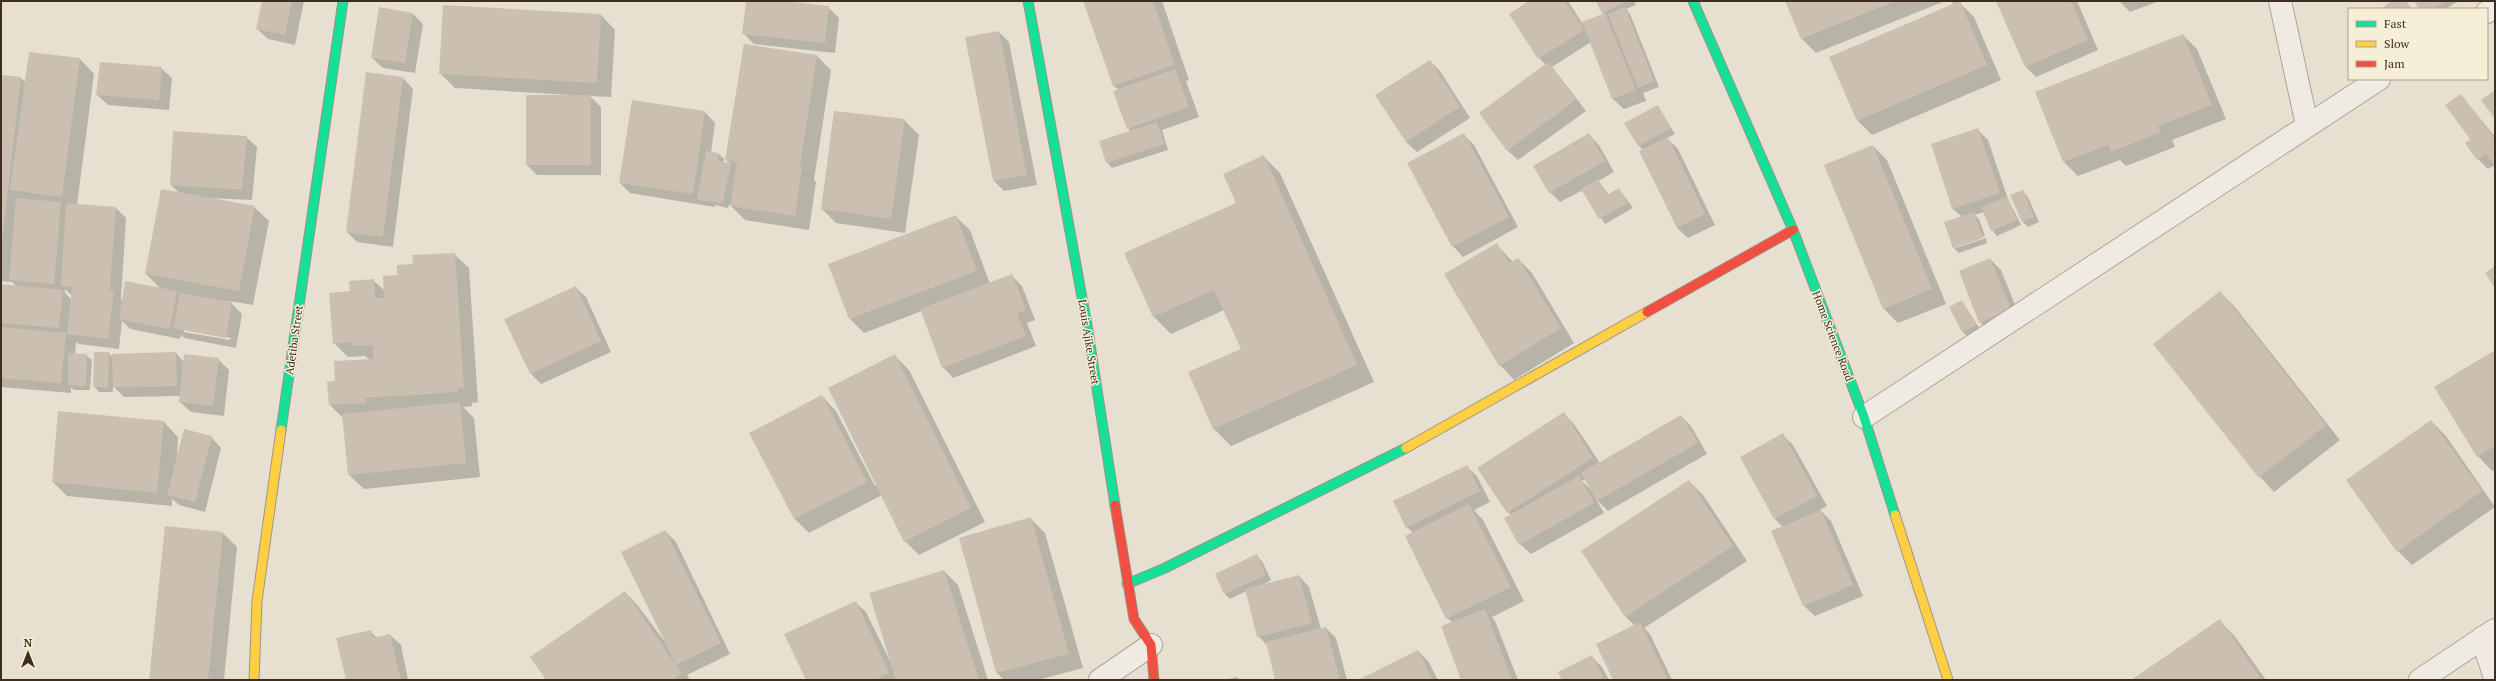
<svg xmlns="http://www.w3.org/2000/svg" width="2496" height="681" font-family="'PT Serif',serif">
	<style>
		.shadow { fill: #0003; fill-rule: evenodd }
		.building { fill: #cbbfb2 }
		.lines { fill: none; stroke-linecap: round; stroke-linejoin: round }
		.street-casing { stroke: #ada599; stroke-width: 24 }
		.fast-casing { stroke: #9c958a; stroke-width: 11 }
		.slow-casing { stroke: #9c958a; stroke-width: 11 }
		.jam-casing { stroke: #9c958a; stroke-width: 11 }
		.street { stroke: #efebe3; stroke-width: 22 }
		.fast { stroke: #16e098; stroke-width: 9 }
		.slow { stroke: #ffcf43; stroke-width: 9 }
		.jam { stroke: #f24e42; stroke-width: 9 }
		.labels { text-anchor: middle; dominant-baseline: central; stroke-width: 3; stroke-linejoin: round; paint-order: stroke }
		.street-label { font-size: 11px; fill: #3d2e20; stroke: #f7eed8 }
	</style>
	<rect width="100%" height="100%" fill="#e7e0d1"/>
	<g class="shadow">
		<path d="M263,1H304L295,45L268,39L257,29Z"/>
		<path d="M747,1H775L828,7L839,18L835,53L754,44L743,33Z"/>
		<path d="M1085,1H1162L1189,80L1186,81L1199,117L1162,130L1168,150L1112,168L1107,162L1131,132L1128,128L1119,90L1114,86Z"/>
		<path d="M1531,1H1568L1582,23L1604,15L1597,1H1634L1636,5L1626,9L1630,14L1659,87L1643,93L1646,101L1624,109L1613,99L1591,42L1552,67L1586,111L1518,160L1507,150L1546,65L1539,58Z"/>
		<path d="M1786,1H1945L1816,53L1802,39Z"/>
		<path d="M1951,1H1966L1960,3L1974,17L2001,80L1872,135L1858,121L1830,58L1954,4Z"/>
		<path d="M1997,1H2077L2098,50L2036,77L2026,67Z"/>
		<path d="M2119,1H2159L2130,12Z"/>
		<path d="M2415,1H2458L2446,9H2420Z"/>
		<path d="M412,13L423,24L415,73L383,68L372,58Z"/>
		<path d="M601,15L615,30L611,97L590,96L601,107V175H537L527,165L570,95L455,88L440,73Z"/>
		<path d="M999,32L1009,42L1037,185L1004,191L994,181Z"/>
		<path d="M2183,35L2197,49L2226,119L2172,140L2175,147L2126,166L2120,160L2078,176L2064,162Z"/>
		<path d="M744,45L817,56L831,70L814,180L816,182L809,230L745,220L729,204L728,208L715,205V207L630,193L620,183L633,102L705,112L715,123L711,153L719,154L724,159L723,163L731,164L726,160Z"/>
		<path d="M30,53L80,59L94,74L77,205L116,208L126,218L121,299L123,301L161,289L146,274L179,193L171,185L246,137L257,147L252,200L208,198L254,207L269,221L253,305L229,301L242,314L236,348L184,338L181,335L180,339L130,329L122,321L119,349L79,344L76,342L75,354L86,355L92,360L90,390H74L71,387V393L1,387V285L17,287L12,282L1,281V76L21,78L26,83ZM65,289L72,296V300L65,293ZM184,330L231,338L230,340L184,332Z"/>
		<path d="M1430,61L1440,71L1470,118L1417,152L1406,142Z"/>
		<path d="M161,68L172,78L169,110L108,105L97,95Z"/>
		<path d="M403,78L413,89L393,247L357,242L347,232Z"/>
		<path d="M2461,95L2495,137V165L2488,169L2478,159Z"/>
		<path d="M1657,106L1675,134L1667,138L1678,149L1715,225L1688,238L1677,228L1643,150L1639,146Z"/>
		<path d="M904,120L919,135L905,233L836,223L822,209Z"/>
		<path d="M1978,130L1988,140L2008,199L2021,225L1997,236L1992,230L1984,212L1975,215L1979,219L1985,236L1955,246V248L1986,238L1987,243L1959,253L1954,248L1962,217L1953,209L1932,145Z"/>
		<path d="M1464,135L1474,145L1518,227L1463,257L1453,246Z"/>
		<path d="M1589,135L1599,145L1614,172L1598,181L1609,195L1619,189L1633,208L1605,224L1583,190L1560,202L1550,192Z"/>
		<path d="M1873,146L1887,160L1946,304L1898,323L1884,309Z"/>
		<path d="M1263,156L1280,173L1374,382L1231,446L1214,429L1189,373L1242,349L1224,310L1171,334L1154,317L1126,254L1237,203Z"/>
		<path d="M2023,191L2028,197L2039,222L2028,227L2022,221Z"/>
		<path d="M955,216L970,230L990,284L1011,275L1022,286L1035,320L1027,323L1036,346L953,378L943,367L922,311L864,333L850,319Z"/>
		<path d="M1496,244L1513,262L1518,259L1532,273L1574,343L1514,380L1500,365Z"/>
		<path d="M454,254L469,268L478,402L472,403V406L463,407L474,418L480,477L364,489L349,475L344,419L330,405L336,382L370,360L365,356L348,357L334,343L351,292L373,280L385,291L398,276L414,265Z"/>
		<path d="M1990,259L2001,270L2021,320L1990,332L1980,322Z"/>
		<path d="M575,287L586,297L611,352L541,384L531,374Z"/>
		<path d="M2220,292L2234,306L2340,440L2274,492L2260,477Z"/>
		<path d="M1962,301L1981,331L1968,337L1963,332L1950,307Z"/>
		<path d="M2495,351V469L2492,471L2478,456Z"/>
		<path d="M109,353L113,358L176,353L184,362L218,359L229,370L224,416L191,412L180,402L181,396L124,397L113,386V392H99L94,386Z"/>
		<path d="M895,356L909,370L985,522L919,555L905,541L882,495L809,533L795,519L751,433L822,396L836,411L875,486L877,485Z"/>
		<path d="M59,412L164,422L178,437L177,460L211,437L221,448L205,512L179,505L172,499V506L67,496L53,482Z"/>
		<path d="M1564,414L1574,424L1600,463L1681,416L1691,426L1707,454L1608,511L1596,499L1604,513L1531,554L1520,544L1511,515L1508,512ZM1585,479L1590,489L1582,481Z"/>
		<path d="M2431,421L2446,436L2495,507L2412,565L2398,551Z"/>
		<path d="M1783,435L1793,445L1827,506L1820,510L1831,521L1863,596L1815,616L1804,606L1772,531L1783,527L1775,519L1741,457Z"/>
		<path d="M1466,466L1477,476L1490,502L1474,510L1483,520L1524,601L1492,617L1495,621L1518,680H1462L1452,622L1447,618L1413,533L1407,527Z"/>
		<path d="M1689,481L1703,495L1747,561L1644,628L1650,634L1672,680H1614L1635,626L1626,617L1582,551Z"/>
		<path d="M1030,518L1045,533L1083,668L1038,680H1004L997,673L960,538Z"/>
		<path d="M665,531L676,542L730,654L687,675L690,680H548L625,592L639,607L668,646Z"/>
		<path d="M223,533L237,547L224,680H150Z"/>
		<path d="M1256,555L1262,561L1271,580L1261,586L1299,576L1309,587L1321,629L1326,628L1336,638L1347,680H1276L1268,646L1258,636L1247,591L1230,599L1225,594L1216,574Z"/>
		<path d="M944,571L958,585L988,680H807L855,602L866,612L895,671Z"/>
		<path d="M2219,620L2236,638L2266,680H2133Z"/>
		<path d="M370,631L377,638L390,635L401,645L408,680H347Z"/>
		<path d="M1418,651L1428,661L1438,680H1361Z"/>
		<path d="M1592,657L1602,667L1609,680H1563Z"/>
		<path d="M1237,677L1240,680H1224Z"/>
	</g>
	<g class="building">
		<path d="M262,1H292L285,35L256,29Z"/>
		<path d="M746,1H784L829,6L825,43L742,34Z"/>
		<path d="M1083,1H1153L1175,65L1113,86Z"/>
		<path d="M1529,1H1565L1584,30L1538,59L1509,14Z"/>
		<path d="M1596,1H1628L1602,13Z"/>
		<path d="M1785,1H1896L1801,39Z"/>
		<path d="M1960,1L1987,65L1857,121L1829,57Z"/>
		<path d="M1996,1H2071L2088,40L2025,67Z"/>
		<path d="M2391,1H2406L2412,9H2381Z"/>
		<path d="M2414,1H2445L2434,9H2419Z"/>
		<path d="M443,5L601,14L597,83L439,74Z"/>
		<path d="M379,7L413,13L405,63L371,58Z"/>
		<path d="M1625,7L1654,81L1638,88L1608,14Z"/>
		<path d="M1605,13L1636,90L1612,99L1582,22Z"/>
		<path d="M999,31L1027,175L993,181L965,37Z"/>
		<path d="M2183,34L2212,105L2158,126L2161,132L2111,152L2108,145L2063,162L2035,92Z"/>
		<path d="M744,44L817,55L800,166L802,167L795,216L730,206L737,162L725,160Z"/>
		<path d="M29,52L80,58L62,197L10,190Z"/>
		<path d="M1430,60L1460,107L1406,142L1375,95Z"/>
		<path d="M100,62L162,67L159,100L96,95Z"/>
		<path d="M1548,62L1576,100L1507,151L1479,113Z"/>
		<path d="M1175,69L1189,107L1127,129L1113,91Z"/>
		<path d="M366,72L403,77L383,237L346,232Z"/>
		<path d="M1,75L21,77L2,243H1Z"/>
		<path d="M2495,90V119L2481,100Z"/>
		<path d="M2461,94L2495,139V166L2486,154L2477,160L2465,143L2470,139L2445,105Z"/>
		<rect x="526" y="95" width="65" height="70"/>
		<path d="M632,100L705,111L693,194L619,183Z"/>
		<path d="M1658,105L1671,128L1638,146L1624,123Z"/>
		<path d="M834,111L905,119L891,219L821,209Z"/>
		<path d="M1157,122L1164,144L1106,163L1099,141Z"/>
		<path d="M1978,128L2000,193L1952,209L1931,144Z"/>
		<path d="M173,131L247,136L242,190L170,185Z"/>
		<path d="M1464,133L1509,217L1452,247L1407,163Z"/>
		<path d="M1589,133L1605,161L1549,193L1533,166Z"/>
		<path d="M1668,137L1705,214L1677,228L1639,151Z"/>
		<path d="M1873,145L1932,289L1883,309L1824,165Z"/>
		<path d="M706,151L719,153L718,161L731,163L723,203L697,200Z"/>
		<path d="M1264,155L1357,365L1213,429L1188,372L1241,349L1214,290L1153,317L1124,253L1236,203L1223,174Z"/>
		<path d="M1598,179L1607,195L1619,188L1628,203L1599,219L1581,189Z"/>
		<path d="M161,189L255,206L239,291L145,274Z"/>
		<path d="M2023,190L2034,217L2022,222L2010,195Z"/>
		<path d="M2007,197L2017,220L1991,231L1981,207Z"/>
		<path d="M16,198L61,202L54,284L9,280Z"/>
		<path d="M66,203L116,207L110,290L95,289L114,291L108,339L67,334L72,287L61,286Z"/>
		<path d="M1974,212L1983,238L1953,248L1944,222Z"/>
		<path d="M956,215L977,271L849,319L828,264Z"/>
		<path d="M1497,243L1509,263L1518,258L1561,328L1499,366L1444,274Z"/>
		<path d="M455,253L464,388L458,389V392L365,398L366,403L329,405L327,382L335,381L334,361L373,359V345L354,346L353,342L333,344L329,293L350,291L349,281L374,279L375,298H384L383,276L397,275V265L413,264L412,255Z"/>
		<path d="M1990,258L2011,309L1979,323L1959,271Z"/>
		<path d="M2495,266V288L2485,273Z"/>
		<path d="M1012,274L1026,310L1017,313L1026,336L942,368L920,309Z"/>
		<path d="M125,281L177,291L170,329L119,319Z"/>
		<path d="M1,284L63,290L59,328L1,323Z"/>
		<path d="M576,286L601,341L530,374L504,319Z"/>
		<path d="M2220,291L2326,425L2259,478L2153,344Z"/>
		<path d="M180,293L232,302L226,338L173,328Z"/>
		<path d="M1962,300L1976,325L1962,332L1949,307Z"/>
		<path d="M1,327L66,333L61,383L1,378Z"/>
		<path d="M2495,350V446L2477,457L2434,387Z"/>
		<path d="M94,352H109L108,387H93Z"/>
		<path d="M176,352L177,386L113,387L112,354Z"/>
		<path d="M68,353L87,354L86,386L68,385Z"/>
		<path d="M184,354L219,358L213,406L179,402Z"/>
		<path d="M895,354L971,508L904,542L828,388Z"/>
		<path d="M822,395L867,482L794,519L749,433Z"/>
		<path d="M460,402L466,463L348,475L342,414Z"/>
		<path d="M58,411L164,421L157,493L52,482Z"/>
		<path d="M1564,412L1593,458L1507,513L1477,468Z"/>
		<path d="M1681,415L1698,443L1597,501L1581,473Z"/>
		<path d="M2431,420L2482,491L2397,552L2346,480Z"/>
		<path d="M184,429L212,436L195,502L167,495Z"/>
		<path d="M1783,433L1817,496L1774,519L1740,457Z"/>
		<path d="M1467,465L1480,491L1406,528L1393,501Z"/>
		<path d="M1579,476L1594,503L1519,545L1504,518Z"/>
		<path d="M1689,480L1733,546L1625,617L1581,551Z"/>
		<path d="M1469,504L1511,587L1446,619L1405,536Z"/>
		<path d="M1821,510L1853,585L1803,606L1771,531Z"/>
		<path d="M1031,517L1069,654L996,673L959,538Z"/>
		<path d="M165,526L223,532L208,680H149Z"/>
		<path d="M665,530L721,643L676,665L682,673L672,680H546L530,657L625,591L676,665L621,552Z"/>
		<path d="M1257,554L1266,575L1224,594L1215,574Z"/>
		<path d="M944,570L979,680H896L869,593Z"/>
		<path d="M1299,575L1312,623L1257,637L1245,589Z"/>
		<path d="M856,601L889,673L875,680H806L784,634Z"/>
		<path d="M1485,609L1512,680H1461L1441,626Z"/>
		<path d="M2220,619L2262,680H2131Z"/>
		<path d="M1640,622L1668,680H1613L1596,644Z"/>
		<path d="M1326,627L1340,680H1275L1266,642Z"/>
		<path d="M371,630L373,638L390,634L401,680H346L336,638Z"/>
		<path d="M1418,650L1433,680H1358Z"/>
		<path d="M1592,655L1604,680H1562L1558,672Z"/>
	</g>
	<g class="lines">
		<g class="street-casing">
			<g id="street">
				<path d="M2280,1L2307,125"/>
				<path d="M2487,12L2495,7"/>
				<path d="M1864,417L2379,79"/>
				<path d="M2482,638L2495,678"/>
				<path d="M1100,680L1151,645"/>
				<path d="M2420,680L2495,630"/>
			</g>
		</g>
		<g class="fast-casing">
			<g id="fast">
				<path d="M1028,1L1087,325L1115,505"/>
				<path d="M1693,1L1793,230L1864,417L1895,515"/>
				<path d="M281,430L343,1"/>
				<path d="M1127,584L1165,568L1406,448"/>
			</g>
		</g>
		<g class="slow-casing">
			<g id="slow">
				<path d="M1406,448L1647,312"/>
				<path d="M1895,515L1948,680"/>
				<path d="M254,680L257,601L281,430"/>
			</g>
		</g>
		<g class="jam-casing">
			<g id="jam">
				<path d="M1647,312L1793,230"/>
				<path d="M1115,505L1134,619L1151,645L1154,680"/>
			</g>
		</g>
		<use href="#street" class="street"/>
		<use href="#fast" class="fast"/>
		<use href="#slow" class="slow"/>
		<use href="#jam" class="jam"/>
	</g>
	<g class="labels">
		<g class="street-label">
			<text transform="translate(1833 336) rotate(69)">Home Science Road</text>
			<text transform="translate(294 340) rotate(-82)">Adetiba Street</text>
			<text transform="translate(1089 342) rotate(81)">Louis Ajike Street</text>
		</g>
	</g>
	<rect width="2496" height="681" fill="none" stroke="#3d2e20" stroke-width="4"/>
	<rect x="2348" y="8" width="140" height="72" fill="#f7eed8" stroke="#ada18e"/>
	<rect x="2356" y="21" width="20" height="6" fill="#16e098" stroke="#ada18e"/>
	<text x="2384" y="28" font-size="12" fill="#3d2e20">Fast</text>
	<rect x="2356" y="41" width="20" height="6" fill="#ffcf43" stroke="#ada18e"/>
	<text x="2384" y="48" font-size="12" fill="#3d2e20">Slow</text>
	<rect x="2356" y="61" width="20" height="6" fill="#f24e42" stroke="#ada18e"/>
	<text x="2384" y="68" font-size="12" fill="#3d2e20">Jam</text>
	<g transform="translate(28 653)" stroke="#f7eed8" stroke-width="3" paint-order="stroke">
	<path d="M0-3L7 15L0 10L-7 15Z" fill="#3d2e20"/>
	<text y="-6" font-size="11" font-weight="bold" text-anchor="middle" fill="#3d2e20">N</text>
	</g>
</svg>
